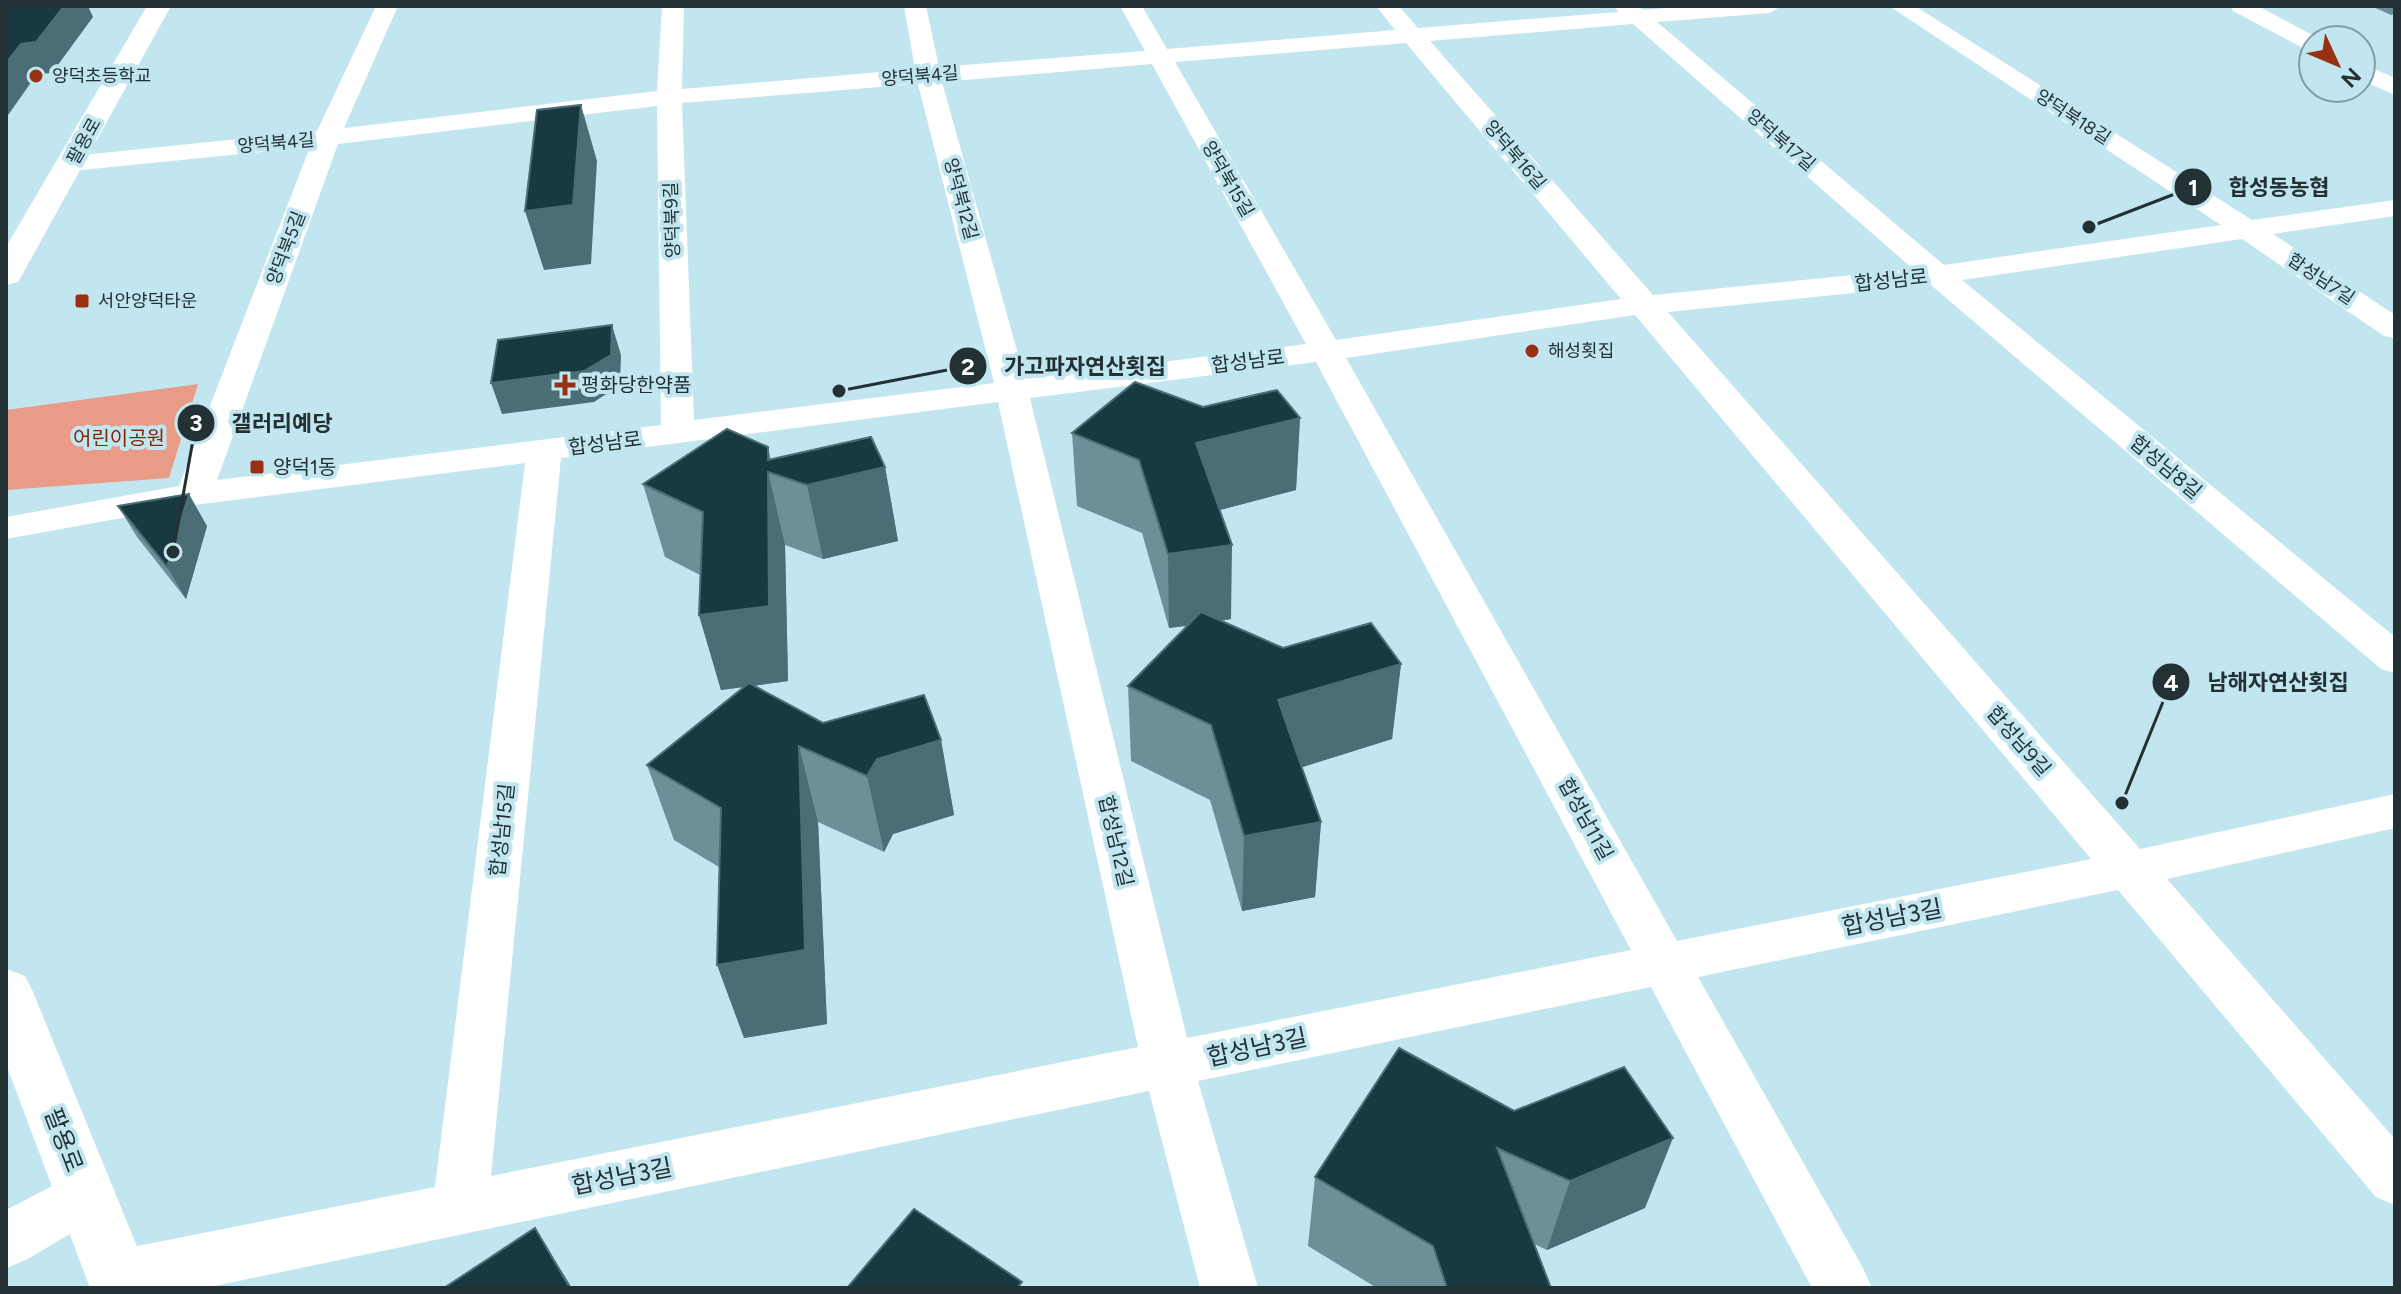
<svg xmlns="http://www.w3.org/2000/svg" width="2401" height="1294" font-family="Figtree,'Noto Sans KR',sans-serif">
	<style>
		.green { fill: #e89b86 }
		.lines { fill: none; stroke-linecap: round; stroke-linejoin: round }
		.street { fill: #fff; fill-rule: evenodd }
		.secondary { fill: #fff; fill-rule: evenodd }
		.wall { fill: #6d9098 }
		.shaded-wall { fill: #4b6d75 }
		.building { fill: #183940; stroke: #4b6d75; stroke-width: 2 }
		.poi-dot { fill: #983113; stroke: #c2e6f0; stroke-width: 3 }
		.labels { text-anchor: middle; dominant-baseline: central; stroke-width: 8; stroke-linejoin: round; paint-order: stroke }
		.far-poi-label { font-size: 18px; fill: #233135; stroke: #c2e6f0; text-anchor: start }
		.far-street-label { font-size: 18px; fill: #233135; stroke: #c2e6f0 }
		.street-label { font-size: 20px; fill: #233135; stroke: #c2e6f0 }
		.poi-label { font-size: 20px; fill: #233135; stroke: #c2e6f0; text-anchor: start }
		.park-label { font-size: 20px; fill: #822609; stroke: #c2e6f0 }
		.near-street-label { font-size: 24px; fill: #233135; stroke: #c2e6f0 }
		.leader { fill: none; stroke: #233135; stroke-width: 3 }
		.callout-dot { fill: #233135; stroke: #c2e6f0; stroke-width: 3 }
		.mark-label { font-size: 24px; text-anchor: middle; font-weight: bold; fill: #fff }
		.callout-label { font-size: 22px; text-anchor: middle; font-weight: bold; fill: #233135; stroke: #c2e6f0; stroke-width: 8; stroke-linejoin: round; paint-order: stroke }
	</style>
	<rect width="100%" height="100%" fill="#c2e6f0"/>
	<path class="green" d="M198,384L169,478L6,490V410Z"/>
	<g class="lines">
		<g class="street">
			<path d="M376,6H398L344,128L657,91L662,6H684L682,89L915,69L904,6H926L939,67L1145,51L1120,6H1142L1167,49L1395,30L1376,6H1399L1418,28L1618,12L1614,6H1638L1643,10L1689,6H1781L1770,13L1657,22L1944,265L2221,225L1889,6H1915L2252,220L2395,200V216L2273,234L2395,315V338L2384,336L2242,239L1962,280L2395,637V673L2381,669L1931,285L1668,312L2140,849L2395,794V828L2167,879L2395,1139V1205L2376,1197L2118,890L1698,977L1863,1268L1872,1288H1812L1651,987L1198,1081L1258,1288H1200L1149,1091L205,1288H92L88,1278L97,1258L117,1250L435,1187L525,463L194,505L6,539V517L179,486L310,147L72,171L63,169L59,163L63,157L317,131ZM1633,24L1913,269L1653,295L1430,41ZM1406,43L1621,299L1336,340L1175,62ZM1152,64L1306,344L1025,379L942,82ZM918,84L994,383L694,420L682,103ZM657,106L661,425L217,480L338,144ZM1635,315L2091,859L1677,941L1346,358ZM1316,362L1631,950L1187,1038L1030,398ZM998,402L1138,1047L491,1176L561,458Z"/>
			<path d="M2230,6H2258L2322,40H2313V51L2305,49L2233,11Z"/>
			<path d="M2361,63L2395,78V95L2361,80Z"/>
			<path d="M85,1169L105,1177L113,1195L105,1213L26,1260L6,1268V1210Z"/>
		</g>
		<g class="secondary">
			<path d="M147,6H171L22,275L18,282L6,285V247Z"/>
			<path d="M6,969L25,976L33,992L154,1288H90L6,1064Z"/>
		</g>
	</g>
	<g class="wall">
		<path d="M2371,6H2395V14L2391,15Z"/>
		<path d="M1203,407L1300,418L1296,490L1220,510L1231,619L1221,621L1283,648L1401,664L1392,739L1302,767L1321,822L1315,897L1242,911L1210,800L1131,761L1128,686L1188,626L1169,628L1142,533L1077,506L1072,433Z"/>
		<path d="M768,447L771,460L885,467L898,541L823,559L785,545L788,681L754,686L823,723L941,740L954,815L893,834L884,852L818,822L827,1024L744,1038L719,867L674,840L647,765L744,687L721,690L699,615L700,575L665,557L643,484Z"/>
		<path d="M118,506L207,526L186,599L137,537Z"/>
		<path d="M1514,1111L1645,1208L1547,1250L1534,1244L1551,1288H1377L1308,1246L1315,1177Z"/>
	</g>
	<g class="shaded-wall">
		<path d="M64,6H88L93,17L52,73L37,74L6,118V63L21,44Z"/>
		<path d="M581,105L597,161L591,264L544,270L525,211Z"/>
		<path d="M612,325L621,355L620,385L594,402L502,414L491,383Z"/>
		<path d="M1300,418L1296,490L1197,516L1196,443Z"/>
		<path d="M885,467L898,541L823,559L807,485Z"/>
		<path d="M768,472L785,545L788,681L721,690L699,615Z"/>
		<path d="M189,494L207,526L186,599L167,567Z"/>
		<path d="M1232,545L1231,619L1169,628L1168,554Z"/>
		<path d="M1401,664L1392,739L1274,776L1278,700Z"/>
		<path d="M941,740L954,815L893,834L884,852L867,776L877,759Z"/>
		<path d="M799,746L818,822L827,1024L744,1038L717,965Z"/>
		<path d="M1321,822L1315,897L1242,911L1244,836Z"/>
		<path d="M1673,1138L1645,1208L1547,1250L1570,1181Z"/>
		<path d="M535,1228L572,1288H570Z"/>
	</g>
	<g class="building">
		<path d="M6,6H64L36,42L21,44L6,63Z"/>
		<path d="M581,105L573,205L525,211L537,110Z"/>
		<path d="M612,325L611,355L584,371L491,383L498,340Z"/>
		<path d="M1135,382L1203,407L1277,390L1300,418L1196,443L1232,545L1168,554L1139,460L1072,433Z"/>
		<path d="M727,429L768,447V460L871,437L885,467L807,485L768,472L769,606L699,615L703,512L643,484Z"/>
		<path d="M189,494L167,567L118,506Z"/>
		<path d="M1201,612L1283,648L1371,623L1401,664L1278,700L1321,822L1244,836L1211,725L1128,686Z"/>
		<path d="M749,683L823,723L924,695L941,740L877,759L867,776L799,746L805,950L717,965L721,808L647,765Z"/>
		<path d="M1399,1048L1514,1111L1624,1067L1673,1138L1570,1181L1497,1148L1551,1288H1447L1433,1246L1315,1177Z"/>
		<path d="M914,1209L1022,1282L1017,1288H847Z"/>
		<path d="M535,1228L570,1288H444Z"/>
	</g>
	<g class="poi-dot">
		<circle cx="36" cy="76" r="8"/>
		<rect x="74" y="293" width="16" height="16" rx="4"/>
		<circle cx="1532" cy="351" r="8"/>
		<path d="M561 373h8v8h8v8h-8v8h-8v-8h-8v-8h8z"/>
		<rect x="249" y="459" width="16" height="16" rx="4"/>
	</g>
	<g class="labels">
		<g class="far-poi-label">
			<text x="52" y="76">양덕초등학교</text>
			<text x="98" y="301">서안양덕타운</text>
			<text x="1548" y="351">해성횟집</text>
		</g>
		<g class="far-street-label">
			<text transform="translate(920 76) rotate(-5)">양덕북4길</text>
			<text transform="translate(2073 117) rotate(33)">양덕북18길</text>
			<text transform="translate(1781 140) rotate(41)">양덕북17길</text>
			<text transform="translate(84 141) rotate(-61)">팔용로</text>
			<text transform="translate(276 143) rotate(-5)">양덕북4길</text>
			<text transform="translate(1515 155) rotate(50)">양덕북16길</text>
			<text transform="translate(1228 179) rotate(60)">양덕북15길</text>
			<text transform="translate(961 199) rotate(75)">양덕북12길</text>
			<text transform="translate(672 220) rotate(-92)">양덕북9길</text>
			<text transform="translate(286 248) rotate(-69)">양덕북5길</text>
			<text transform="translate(2321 279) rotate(34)">합성남7길</text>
		</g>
		<g class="street-label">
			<text transform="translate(1891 280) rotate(-6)">합성남로</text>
			<text transform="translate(1248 361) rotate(-7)">합성남로</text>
			<text transform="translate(605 443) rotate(-7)">합성남로</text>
			<text transform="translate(2166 467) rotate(40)">합성남8길</text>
			<text transform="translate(2019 741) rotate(49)">합성남9길</text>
			<text transform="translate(1586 819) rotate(61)">합성남11길</text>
			<text transform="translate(502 830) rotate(-84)">합성남15길</text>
			<text transform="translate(1116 841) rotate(77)">합성남12길</text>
		</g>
		<g class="poi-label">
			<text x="581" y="385">평화당한약품</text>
			<text x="273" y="467">양덕1동</text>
		</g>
		<g class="park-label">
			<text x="119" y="438">어린이공원</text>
		</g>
		<g class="near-street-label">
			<text transform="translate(1892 917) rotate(-11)">합성남3길</text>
			<text transform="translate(1257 1047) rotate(-12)">합성남3길</text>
			<text transform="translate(64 1140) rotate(69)">팔용로</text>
			<text transform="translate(622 1176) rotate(-11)">합성남3길</text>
		</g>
	</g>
	<path class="leader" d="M2089 227L2193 187M839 391L968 366M173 552L196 423M2122 803L2171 682"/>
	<g class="callout-dot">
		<circle cx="2089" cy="227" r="8"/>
		<circle cx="839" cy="391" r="8"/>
		<circle cx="173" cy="552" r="8"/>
		<circle cx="2122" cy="803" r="8"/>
		<circle cx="2193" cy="187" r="20"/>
		<circle cx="968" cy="366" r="20"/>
		<circle cx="196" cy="423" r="20"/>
		<circle cx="2171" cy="682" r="20"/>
	</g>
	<g class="mark-label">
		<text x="2193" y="196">1</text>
		<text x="968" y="375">2</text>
		<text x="196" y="431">3</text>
		<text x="2171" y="691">4</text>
	</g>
	<g class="callout-label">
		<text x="2279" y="195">합성동농협</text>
		<text x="1085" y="374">가고파자연산횟집</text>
		<text x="282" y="431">갤러리예당</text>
		<text x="2278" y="690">남해자연산횟집</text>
	</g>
	<rect width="2401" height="1294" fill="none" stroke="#233135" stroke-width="16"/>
	<g transform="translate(2337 64) rotate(134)"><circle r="38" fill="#c2e6f0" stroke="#829ea5" stroke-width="2"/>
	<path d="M0-6L14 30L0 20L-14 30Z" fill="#983113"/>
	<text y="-12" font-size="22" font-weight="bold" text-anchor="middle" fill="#233135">N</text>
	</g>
</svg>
